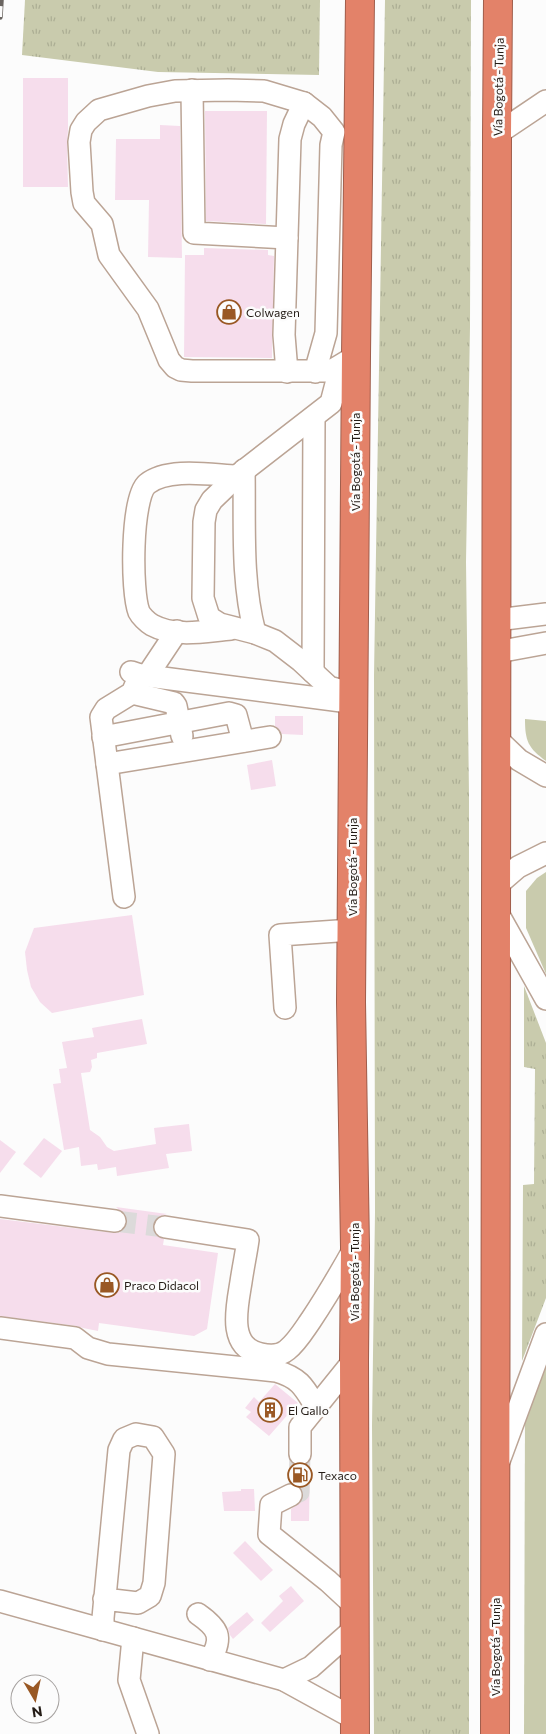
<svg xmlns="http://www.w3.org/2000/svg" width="546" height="1734" font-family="Commissioner,sans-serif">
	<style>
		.grass { fill: url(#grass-tufts) }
		.park { fill: #c9cbad }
		.building { fill: #f6ddec }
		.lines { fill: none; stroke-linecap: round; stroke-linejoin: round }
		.minor-tunnel { stroke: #dcdada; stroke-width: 21; stroke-dasharray: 21 11; stroke-linecap: butt }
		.minor-casing { stroke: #bba495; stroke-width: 24 }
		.highway-casing { stroke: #a05e4c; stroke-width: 30 }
		.minor { stroke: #fff; stroke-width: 21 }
		.highway { stroke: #e38269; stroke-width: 28 }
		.rail-casing { stroke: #6a6561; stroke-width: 5.5 }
		.rail { stroke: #fcfcfc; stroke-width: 4; stroke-dasharray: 11; stroke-linecap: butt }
		.labels { text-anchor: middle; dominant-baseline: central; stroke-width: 5; stroke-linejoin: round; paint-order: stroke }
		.street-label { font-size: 12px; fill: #241c16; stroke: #fcfcfc }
		.poi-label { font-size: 12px; fill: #241c16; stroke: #fcfcfc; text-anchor: start }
	</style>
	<defs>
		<pattern id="grass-tufts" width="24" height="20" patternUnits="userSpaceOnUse" patternTransform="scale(1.25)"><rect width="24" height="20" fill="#c9cbad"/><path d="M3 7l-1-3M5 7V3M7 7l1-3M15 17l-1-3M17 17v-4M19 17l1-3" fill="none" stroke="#acae94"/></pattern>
	</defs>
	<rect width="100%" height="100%" fill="#fcfcfc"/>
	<g class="grass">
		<path d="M25,0H320L319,75L158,72L22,55Z"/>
		<path d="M385,0H471L470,327L466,562L469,794V1734H374L372,1426L375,1212L374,675Z"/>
		<path d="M524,986L546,1043V1298L522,1361L523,1185L534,1184L535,1069L524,1067Z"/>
	</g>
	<g class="park">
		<path d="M525,719L546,721V761C528,748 525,741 525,719Z"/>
		<path d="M546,872V974L526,928V891L537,878Z"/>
		<path d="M546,1362V1734H524L525,1415Z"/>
	</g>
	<g class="building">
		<path d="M23,78H68V130L67,143L68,187H23Z"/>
		<path d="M205,111H267L266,224L206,221Z"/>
		<path d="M160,125L180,126L182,258L148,257L149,200H115L116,139H160Z"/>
		<path d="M204,248L268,250V255L274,256L272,358L184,357L185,255H204Z"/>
		<path d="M275,716H303V735L282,734L279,729L275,726Z"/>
		<path d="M272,760L276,786L251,790L247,765Z"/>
		<path d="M132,915L144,995L52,1013L40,1002L31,987L27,970L25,952L34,928Z"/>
		<path d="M142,1019L147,1044L97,1053V1058L91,1060L92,1067L90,1072L81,1073L90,1130L100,1137L107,1147L114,1151L156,1144L154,1128L189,1124L192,1151L166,1154L169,1168L117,1176L116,1167L98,1170L97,1164L81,1166L79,1147L64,1150L53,1084L61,1083L59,1069L67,1068L62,1042L94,1037L92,1028Z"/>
		<path d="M44,1138L62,1151L41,1178L23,1164Z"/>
		<path d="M0,1140L16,1152L0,1173Z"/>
		<path d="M116,1207L167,1214L160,1216L156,1219L153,1226V1231L157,1236L164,1239L163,1245L218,1253L207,1329L194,1336L99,1323L98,1331L83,1328L77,1326L0,1316V1219L114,1233H119L125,1229L127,1222L126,1216Z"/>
		<path d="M275,1384L298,1403L269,1436L246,1417L251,1412L245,1408L254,1397L259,1402Z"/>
		<path d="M310,1461L309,1521H291V1509L301,1502L303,1495L302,1490L298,1485L291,1483V1462L300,1466L306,1465Z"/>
		<path d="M241,1489H254L255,1511H224L222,1492L241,1491Z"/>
		<path d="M245,1541L273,1570L261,1581L233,1553Z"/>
		<path d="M291,1586L304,1601L270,1632L261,1623L283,1601L279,1596Z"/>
		<path d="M247,1612L254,1620L233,1639L230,1635L228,1628Z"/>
	</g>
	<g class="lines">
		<g class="minor-tunnel">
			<path d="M115,1221L165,1227"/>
			<path d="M291,1495L299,1492L300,1454"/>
		</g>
		<g class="minor-casing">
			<g id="minor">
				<path d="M192,90L194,233L287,238"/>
				<path d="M497,134L546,101"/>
				<path d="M351,362L337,380L331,403L237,476L212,500L206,510L204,522L203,598L209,617L220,624L255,633L275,641L301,661L329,687L354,694"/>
				<path d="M287,372L284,335L290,139L294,124L304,103"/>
				<path d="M315,372L326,333L331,145L334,132L322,117L304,103L264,91L228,90L175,91L148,96L99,110L86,122L81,130L79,142L82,192L84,203L102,224L109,255L148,309L169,360L175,367L181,370L192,371H331L356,356"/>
				<path d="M244,470C245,524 241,580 255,633"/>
				<path d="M497,620L546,614"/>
				<path d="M231,629C206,631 176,638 152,625C147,622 141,616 139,612C131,592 131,498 147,484C168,467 212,475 237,476"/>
				<path d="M497,652L546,643"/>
				<path d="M131,672L140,675L349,702"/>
				<path d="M313,672L314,417"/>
				<path d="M140,675L132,693L106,709L101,717L107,764L270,737"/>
				<path d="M147,676L177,631"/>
				<path d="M132,693L174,703L176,706L182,736"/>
				<path d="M103,737L229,713L236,715L243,741"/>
				<path d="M497,739L519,760L546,776"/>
				<path d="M107,764L124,897"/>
				<path d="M496,886L518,867L546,853"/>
				<path d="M496,910L546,999"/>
				<path d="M285,1008L280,935L352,930"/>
				<path d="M0,1206L115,1221"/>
				<path d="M165,1227L248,1240C246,1254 243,1268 241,1282C237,1307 227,1347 261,1354C270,1356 280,1356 287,1350C297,1342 304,1330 311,1320C327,1296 341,1272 355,1247"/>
				<path d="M0,1328L75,1338L88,1348L108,1354L276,1371C300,1378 304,1387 316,1407"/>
				<path d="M300,1454V1427L354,1360"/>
				<path d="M499,1461L546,1334"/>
				<path d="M291,1495L271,1505L269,1534L328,1581L355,1606"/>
				<path d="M0,1601L284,1680L355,1719"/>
				<path d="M198,1614C218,1628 224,1637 210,1660"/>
				<path d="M103,1630V1618L119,1450L124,1439L136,1434L153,1437L164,1454L154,1583L150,1596L138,1603L104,1599"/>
				<path d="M133,1638L129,1680L148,1734"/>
				<path d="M284,1680L311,1667L355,1628"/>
			</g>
		</g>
		<g class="highway-casing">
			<g id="highway">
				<path d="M355,1734L354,1360L355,1247L351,1002L356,356L360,0"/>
				<path d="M495,1734L497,134L498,0"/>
			</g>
		</g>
		<use href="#minor" class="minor"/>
		<use href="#highway" class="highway"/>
		<g class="rail-casing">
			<path id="rail" d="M0,17L1,0"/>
		</g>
		<use href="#rail" class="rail"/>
	</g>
	<defs>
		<g id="shop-ring" transform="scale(1.25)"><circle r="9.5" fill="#fcfcfc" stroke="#995824" stroke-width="1.5"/><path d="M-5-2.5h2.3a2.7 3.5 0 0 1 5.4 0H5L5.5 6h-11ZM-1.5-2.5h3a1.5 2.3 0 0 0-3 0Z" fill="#995824"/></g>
		<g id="building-ring" transform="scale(1.25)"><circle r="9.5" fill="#fcfcfc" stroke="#995824" stroke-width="1.5"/><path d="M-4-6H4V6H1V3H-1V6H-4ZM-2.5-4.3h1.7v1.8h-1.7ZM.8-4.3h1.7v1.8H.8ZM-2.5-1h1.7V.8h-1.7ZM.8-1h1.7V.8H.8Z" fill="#995824"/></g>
		<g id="fuel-ring" transform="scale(1.25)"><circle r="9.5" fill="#fcfcfc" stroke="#995824" stroke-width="1.5"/><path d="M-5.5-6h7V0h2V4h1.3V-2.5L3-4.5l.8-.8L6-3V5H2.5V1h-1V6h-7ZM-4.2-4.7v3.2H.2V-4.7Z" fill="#995824"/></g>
	</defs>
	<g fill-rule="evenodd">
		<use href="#shop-ring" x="229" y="312"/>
		<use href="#shop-ring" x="107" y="1285"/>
		<use href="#building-ring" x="270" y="1410"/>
		<use href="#fuel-ring" x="300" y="1475"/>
	</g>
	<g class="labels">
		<g class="street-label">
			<text transform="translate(498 87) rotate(-89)">Vía Bogotá - Tunja</text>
			<text transform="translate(355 462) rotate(-90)">Vía Bogotá - Tunja</text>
			<text transform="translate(352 867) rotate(-90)">Vía Bogotá - Tunja</text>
			<text transform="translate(354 1272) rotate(-90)">Vía Bogotá - Tunja</text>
			<text transform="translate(495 1647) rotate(-90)">Vía Bogotá - Tunja</text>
		</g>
		<g class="poi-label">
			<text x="246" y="312">Colwagen</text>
			<text x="124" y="1285">Praco Didacol</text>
			<text x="288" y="1410">El Gallo</text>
			<text x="318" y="1475">Texaco</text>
		</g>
	</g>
	<g transform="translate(35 1699) rotate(171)"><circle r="24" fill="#fcfcfc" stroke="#a6a2a0"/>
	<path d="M0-4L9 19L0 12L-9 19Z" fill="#995824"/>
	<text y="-8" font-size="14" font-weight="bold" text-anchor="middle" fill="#241c16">N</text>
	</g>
</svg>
